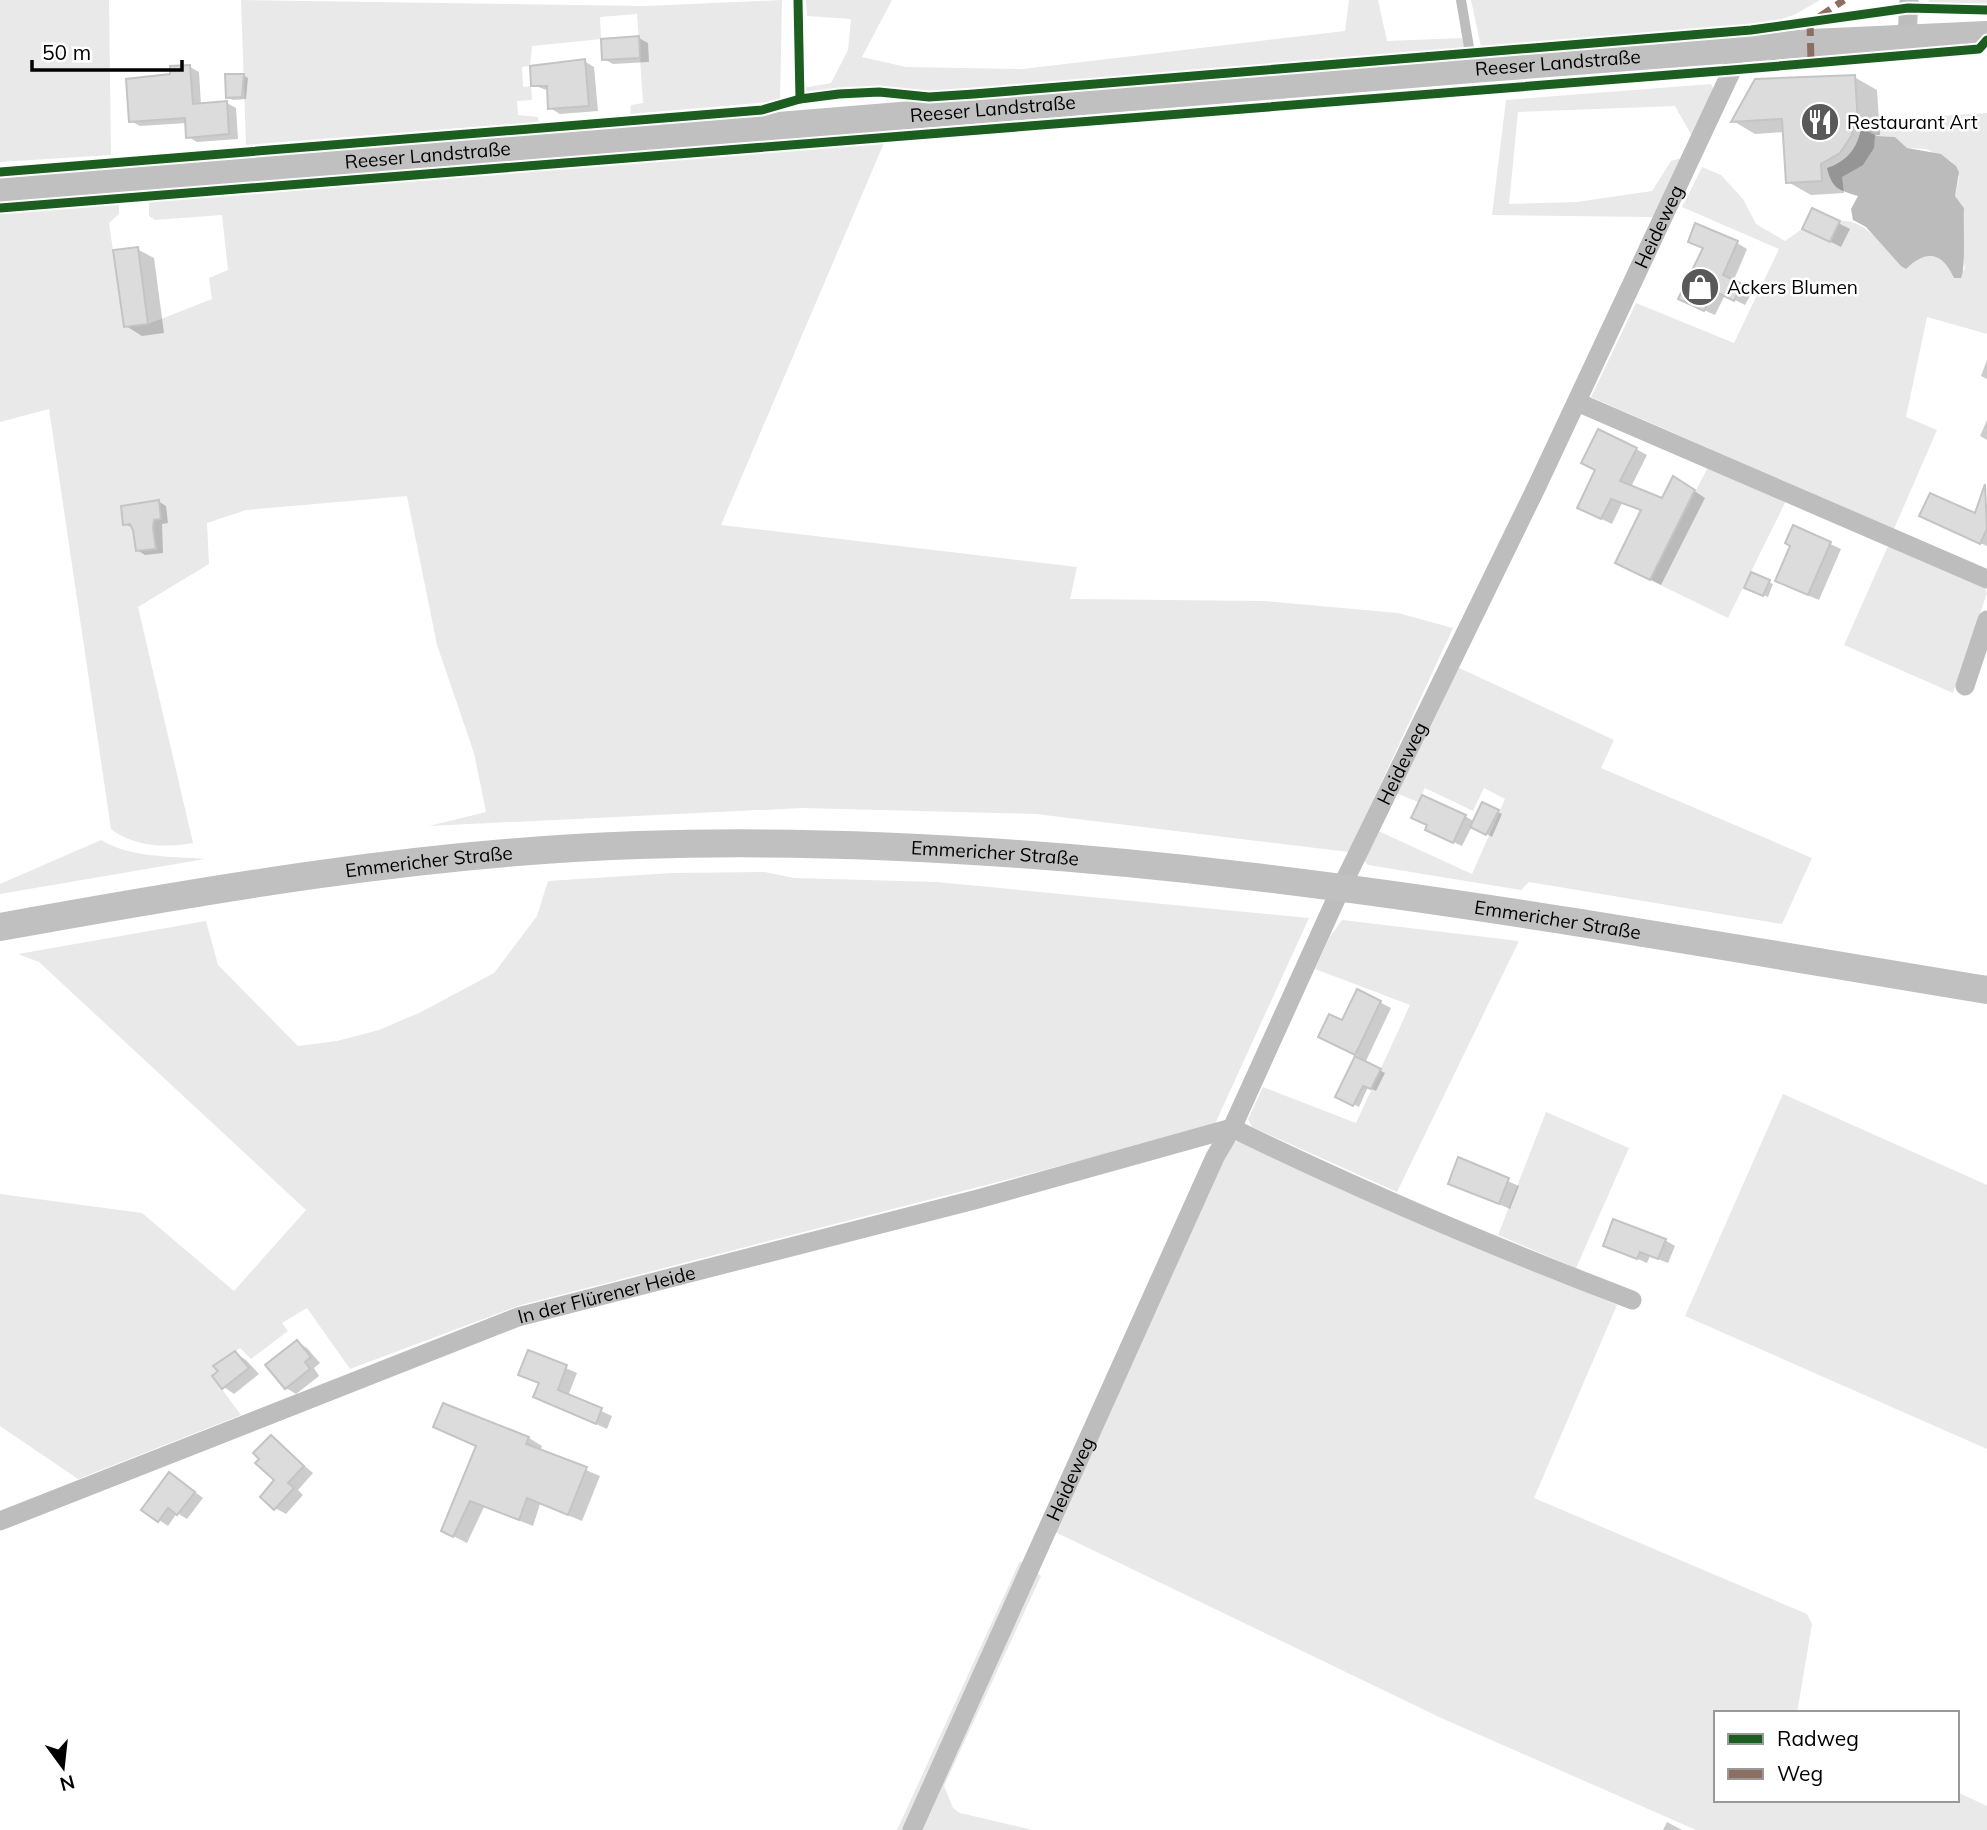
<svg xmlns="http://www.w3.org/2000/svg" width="1987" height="1830" font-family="Mulish,sans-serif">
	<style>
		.green { fill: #e9e9e9 }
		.water { fill: #bbb }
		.shadow { fill: #0003 }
		.building { fill: #dcdcdc; stroke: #c4c4c4; stroke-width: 2 }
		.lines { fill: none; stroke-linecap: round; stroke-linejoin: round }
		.lane { stroke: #bdbdbd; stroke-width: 10 }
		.street { stroke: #bdbdbd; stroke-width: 19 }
		.secondary { stroke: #c0c0c0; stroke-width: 28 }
		.quiet { stroke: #8d6e63; stroke-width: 7; stroke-dasharray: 14 7; stroke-linecap: butt }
		.cycleway-casing { stroke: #fff; stroke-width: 13 }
		.cycleway { stroke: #1b5e20; stroke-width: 9 }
		.labels { text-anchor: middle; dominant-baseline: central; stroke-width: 5; stroke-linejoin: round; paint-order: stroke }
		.street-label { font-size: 19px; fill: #000; stroke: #fff }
		.poi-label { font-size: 19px; fill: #000; stroke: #fff; text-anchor: start }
	</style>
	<rect width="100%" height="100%" fill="#fff"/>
	<g class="green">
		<path d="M0,0H109L111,155L0,162Z"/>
		<path d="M241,0L646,6L782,0L780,101L630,114L631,105L643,103L637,14L600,17L601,39L532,46L530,66L522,67L523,87L531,86L532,100L517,101L518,115L538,117L539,122L246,145Z"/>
		<path d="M806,0H892L862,57L906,67L1023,69L1345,31L1349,0H1378L1387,41L1465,38L1464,48L940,92L882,87L808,93L803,92V88L831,83L848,50L851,19L807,16Z"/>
		<path d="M1471,0H1820L1794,15L1768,23L1481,47Z"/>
		<path d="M1929,0H1987V5H1927Z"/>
		<path d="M1711,84L1714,91L1692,136L1675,106L1518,112L1509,204L1577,202L1652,191L1671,161L1681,158L1653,217L1492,215L1506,100Z"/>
		<path d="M1987,113V334L1927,317L1906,417L1937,430L1894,529L1591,397L1636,303L1734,343L1779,249L1682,207L1702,167L1721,175L1743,199L1756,224L1785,241L1802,229L1830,242L1840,221C1870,219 1884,252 1906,269C1927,249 1942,252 1954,278L1965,269L1962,246L1964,208L1955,196L1959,177L1951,161L1926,149L1907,148L1895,137L1877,136L1861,128L1862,121Z"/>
		<path d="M884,143L721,525L1077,567L1070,599L1264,601L1398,613L1453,628L1349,852L1036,814L802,808L429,826L486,812L474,753L437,645L407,496L246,510L207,523L209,564L138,607L193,843C165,848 134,847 111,829L49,409L0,422V214L119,204V214L109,223L124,327L148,324L212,299L209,278L228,270L222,215L155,220L149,216V202Z"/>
		<path d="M1708,467L1786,501L1728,618L1650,580Z"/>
		<path d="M1888,546L1985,587L1987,593L1953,693L1844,645Z"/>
		<path d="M1455,666L1614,740L1601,768L1812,858L1782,924L1529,882L1521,890L1368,865L1364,860L1374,829L1472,874L1505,799L1484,788L1473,811L1425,788L1418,802L1396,793Z"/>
		<path d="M101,840C131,858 170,856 205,859L0,894V884Z"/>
		<path d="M765,872L794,878L937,882L1309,918L1214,1126L521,1305L350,1369L307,1308L282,1323L288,1331L251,1359L240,1348L214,1365L218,1371L213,1377L241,1415L78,1479L0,1426V1194L142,1213L234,1291L306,1210L39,962L18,954L206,921L218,965L298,1046L337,1041L379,1030L421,1012L494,973L537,916L548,881L672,873Z"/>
		<path d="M1342,920L1519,941L1397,1192L1252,1127L1248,1119L1263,1087L1356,1123L1410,1005L1315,969L1329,938Z"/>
		<path d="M1783,1094L1987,1185V1449L1685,1316Z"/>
		<path d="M1546,1112L1629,1148L1576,1268L1498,1235Z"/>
		<path d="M1240,1140L1390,1209L1617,1305L1534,1498L1807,1614L1812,1624L1797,1713H1716V1800H1957V1792L1987,1806V1830H1696L1439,1717L1053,1531L1229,1144Z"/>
		<path d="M1020,1561L1041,1576L944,1786L953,1808L960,1813L1033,1830H897Z"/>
	</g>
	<path class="water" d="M1861,128L1877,136L1895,137L1907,148L1941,154L1956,166L1959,172L1955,196L1964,208C1963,225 1966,268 1961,278H1954C1942,252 1927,249 1906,269L1901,266L1866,227L1853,220L1851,209L1858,196C1839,190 1832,189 1827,168C1846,162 1858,148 1861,128Z"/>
	<g class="shadow">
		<path d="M639,38L648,43L649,62L613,64L604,59Z"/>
		<path d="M584,61L594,67L598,111L560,114L550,108L549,91L533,85Z"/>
		<path d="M190,67L199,72L201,105L227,103L236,108L238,139L197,142L188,137L187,123L140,126L131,121Z"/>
		<path d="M243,75L248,78L246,99L233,100L228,97Z"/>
		<path d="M1854,77L1877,90L1880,135H1875L1874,148L1863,165L1842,177L1844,193L1811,195L1788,182L1785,132L1755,134L1733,121Z"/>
		<path d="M1813,210L1850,229L1841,247L1815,234Z"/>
		<path d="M1690,241L1737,243L1747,249L1733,282L1752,292L1745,305L1725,295L1715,315L1690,304L1704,249Z"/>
		<path d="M137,249L154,258L164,333L142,336L126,326Z"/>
		<path d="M1987,360V379L1981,376Z"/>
		<path d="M1987,420V440L1980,436Z"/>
		<path d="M1636,449L1647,455L1631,487L1663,500L1684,484L1705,498L1661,585L1628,568L1643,511L1622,503L1612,524L1589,513Z"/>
		<path d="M1931,495L1987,517V546L1932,522Z"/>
		<path d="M158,501L166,506L168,523L162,524L163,553L145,555L137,550L133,528L125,524Z"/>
		<path d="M1794,527L1841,549L1819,600L1788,587Z"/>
		<path d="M1769,582L1773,584L1768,597L1751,590Z"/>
		<path d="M1483,805L1502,814L1492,837L1472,826L1462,846L1436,834L1465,816L1475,822Z"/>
		<path d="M1358,991L1391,1008L1365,1063L1385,1073L1376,1091L1368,1087L1359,1107L1338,1096L1357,1055L1331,1043Z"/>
		<path d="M1459,1160L1519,1186L1510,1209L1450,1183Z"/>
		<path d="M1665,1240L1675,1246L1668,1263L1650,1256L1647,1263L1605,1245Z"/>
		<path d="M297,1342L307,1348L320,1363L314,1368L319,1376L296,1394L286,1388L268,1365Z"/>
		<path d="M529,1352L577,1373L568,1396L612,1416L607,1429L535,1396L541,1384L520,1374Z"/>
		<path d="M235,1353L246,1360L259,1374L234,1394L224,1387Z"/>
		<path d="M444,1406L529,1438L542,1446L540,1451L600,1476L582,1521L540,1504L533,1526L484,1507L467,1543L443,1531L477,1447L436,1427Z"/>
		<path d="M271,1438L313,1473L298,1490L303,1495L286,1514L275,1508L277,1480L262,1459Z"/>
		<path d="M179,1480L203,1498L187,1519L177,1513L168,1526L159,1520Z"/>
		<path d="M1667,1822L1682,1830H1663Z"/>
	</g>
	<g class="building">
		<path d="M639,36L640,58L602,60L601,39Z"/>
		<path d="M585,59L589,106L548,109L547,86H531L530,66Z"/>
		<path d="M190,65L193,104L227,101L229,134L186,138L185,118L129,122L126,79L170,74V66Z"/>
		<path d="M225,74H244L242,97L226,98Z"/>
		<path d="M1855,75L1858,123H1853L1852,135L1840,153L1821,164L1822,181L1786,183L1782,119L1731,122L1755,79Z"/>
		<path d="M1812,208L1840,221L1830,242L1802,229Z"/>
		<path d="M1695,223L1738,241L1723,275L1742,284L1734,301L1714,291L1704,311L1678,299L1703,248L1688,242Z"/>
		<path d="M138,247L148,324L124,327L113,250Z"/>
		<path d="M1598,429L1637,448L1620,481L1662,498L1673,476L1695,490L1650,580L1615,563L1641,510L1611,499L1601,519L1577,508L1595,470L1581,463Z"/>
		<path d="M1985,484L1987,529L1980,544L1919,516L1930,493L1975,513Z"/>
		<path d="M159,500L161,519L154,520L153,528L156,549L136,551L133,530L130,524L123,525L121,506Z"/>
		<path d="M1793,525L1831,542L1808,595L1775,581L1790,546L1785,543Z"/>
		<path d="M1751,572L1770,580L1763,596L1744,588Z"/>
		<path d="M1422,795L1466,815L1453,843L1425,830L1427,825L1411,818Z"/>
		<path d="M1482,802L1499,810L1486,835L1470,827Z"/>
		<path d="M1357,989L1381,1001L1355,1055L1318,1037L1329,1014L1342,1020Z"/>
		<path d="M1355,1056L1381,1069L1371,1089L1363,1086L1353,1106L1335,1097Z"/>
		<path d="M1458,1157L1509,1178L1499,1204L1448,1184Z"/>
		<path d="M1613,1219L1666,1239L1658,1259L1640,1252L1637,1259L1603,1246Z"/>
		<path d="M297,1340L311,1357L305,1362L310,1369L285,1389L265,1365Z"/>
		<path d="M528,1350L567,1365L558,1390L602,1408L596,1424L533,1397L539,1383L518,1375Z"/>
		<path d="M235,1351L249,1368L222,1389L212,1376L218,1371L213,1366Z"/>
		<path d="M443,1403L529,1437L526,1444L587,1467L568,1515L527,1498L519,1520L470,1501L453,1537L441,1531L476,1446L433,1427Z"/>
		<path d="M271,1435L304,1466L288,1483L294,1488L274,1510L260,1497L274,1480L255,1463L259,1459L253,1453Z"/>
		<path d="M169,1472L195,1492L177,1515L168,1508L158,1522L141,1510Z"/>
	</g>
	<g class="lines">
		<path class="lane" d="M1461,0L1472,65"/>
		<g class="street">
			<path d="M1907,37L1909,0"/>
			<path d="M1577,402L1987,579"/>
			<path d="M1965,686L1987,620"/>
			<path id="s1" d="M0,1521L518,1317L978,1199L1232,1128C1363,1192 1496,1248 1632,1300"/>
			<path id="s2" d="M912,1830L1215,1157L1232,1128L1341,888L1537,486L1732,70L1736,49"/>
		</g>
		<g class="secondary">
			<path id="s3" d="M0,190L1472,69L1811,43L1987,35"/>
			<path id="s4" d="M0,927C210,889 425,852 638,845C1092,830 1542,917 1987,990"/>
		</g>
		<g class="quiet">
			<path d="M1819,17L1844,0"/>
			<path d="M1810,22L1811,62"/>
		</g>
		<g class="cycleway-casing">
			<g id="cycleway">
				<path d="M798,0L800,99"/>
				<path d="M0,172L762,110L800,99L839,94L879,92L929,97L974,94L1751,30L1908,8L1987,10"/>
				<path d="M0,208L1732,70L1979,49L1987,40"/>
			</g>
		</g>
		<use href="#cycleway" class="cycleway"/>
	</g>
	<defs>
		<g id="restaurant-disc" transform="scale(2.0125)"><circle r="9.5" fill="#595959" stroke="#fff"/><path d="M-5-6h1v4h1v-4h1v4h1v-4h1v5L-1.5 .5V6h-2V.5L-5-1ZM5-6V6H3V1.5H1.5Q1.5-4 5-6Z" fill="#fff"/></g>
		<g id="shop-disc" transform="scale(2.0125)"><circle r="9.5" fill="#595959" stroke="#fff"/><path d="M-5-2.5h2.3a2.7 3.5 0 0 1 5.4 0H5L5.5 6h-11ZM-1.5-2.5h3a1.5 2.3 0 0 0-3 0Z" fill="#fff"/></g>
	</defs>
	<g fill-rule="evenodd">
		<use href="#restaurant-disc" x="1820" y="122"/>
		<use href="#shop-disc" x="1700" y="287"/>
	</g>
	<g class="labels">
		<g class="street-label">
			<text stroke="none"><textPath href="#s3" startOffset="1563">Reeser Landstraße</textPath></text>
			<text stroke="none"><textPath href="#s3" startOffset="996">Reeser Landstraße</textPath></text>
			<text stroke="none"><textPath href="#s3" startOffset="429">Reeser Landstraße</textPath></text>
			<text stroke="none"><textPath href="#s2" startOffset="1769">Heideweg</textPath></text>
			<text stroke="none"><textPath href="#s2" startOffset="1174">Heideweg</textPath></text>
			<text stroke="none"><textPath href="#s4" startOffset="1001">Emmericher Straße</textPath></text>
			<text stroke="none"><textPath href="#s4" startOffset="434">Emmericher Straße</textPath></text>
			<text stroke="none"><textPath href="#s4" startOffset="1568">Emmericher Straße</textPath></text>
			<text stroke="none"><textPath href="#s1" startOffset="648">In der Flürener Heide</textPath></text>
			<text stroke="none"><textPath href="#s2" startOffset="385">Heideweg</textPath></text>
		</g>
		<g class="poi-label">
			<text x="1847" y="122">Restaurant Art</text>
			<text x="1727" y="287">Ackers Blumen</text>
		</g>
	</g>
	<rect x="1714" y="1711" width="245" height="91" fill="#ffffff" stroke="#999999" stroke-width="2"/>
	<rect x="1728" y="1734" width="35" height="10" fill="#1b5e20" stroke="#999999" stroke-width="2"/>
	<text x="1777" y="1746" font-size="21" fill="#000000">Radweg</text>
	<rect x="1728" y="1769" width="35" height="10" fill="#8d6e63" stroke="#999999" stroke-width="2"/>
	<text x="1777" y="1781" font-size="21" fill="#000000">Weg</text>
	<g transform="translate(63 1767) rotate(165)" stroke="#ffffff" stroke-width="5" paint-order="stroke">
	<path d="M0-5L12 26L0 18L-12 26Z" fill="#000000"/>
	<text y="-10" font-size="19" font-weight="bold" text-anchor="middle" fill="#000000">N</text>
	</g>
	<path d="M32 60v10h150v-10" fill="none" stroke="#000000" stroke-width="3.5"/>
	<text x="42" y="60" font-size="21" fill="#000000" stroke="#ffffff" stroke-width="5" paint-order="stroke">50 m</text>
</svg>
